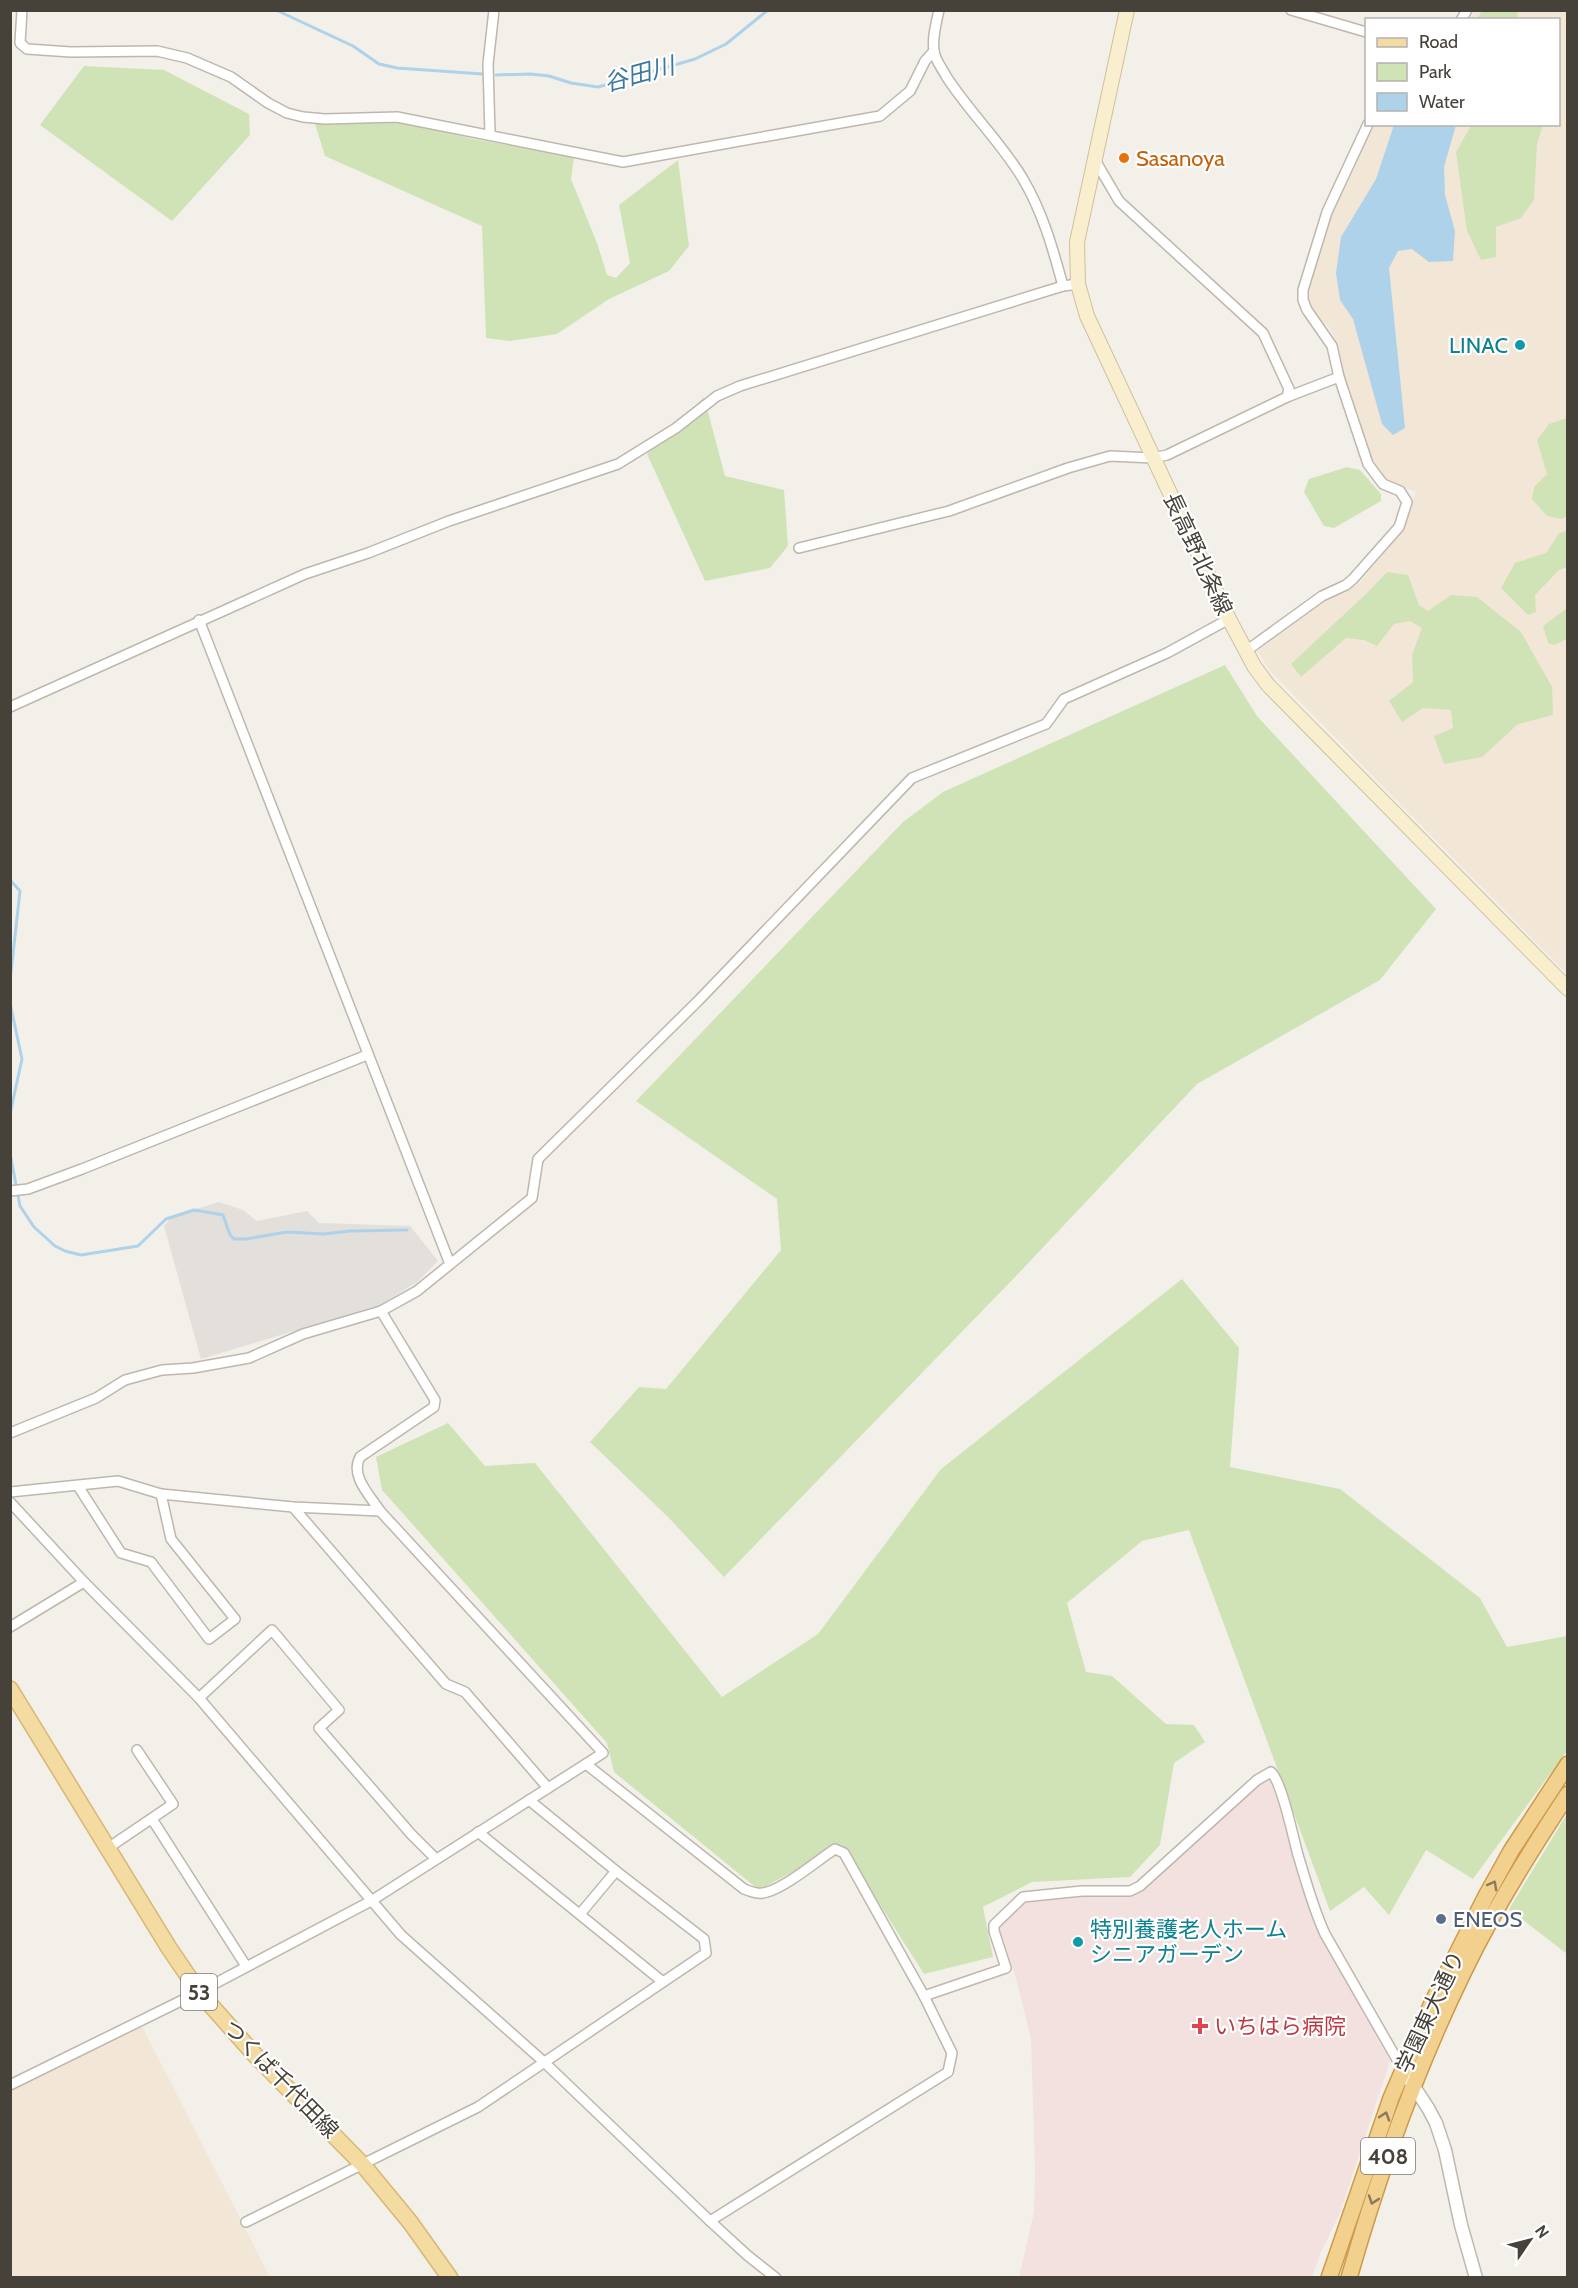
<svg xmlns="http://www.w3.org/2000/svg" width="1578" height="2288" font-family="Cabin,'Noto Sans JP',sans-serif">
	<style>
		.commercial { fill: #f2e6d7 }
		.industrial { fill: #e3dfdb }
		.medical { fill: #f2e1df }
		.green { fill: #d0e3b7 }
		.water { fill: #add2e9 }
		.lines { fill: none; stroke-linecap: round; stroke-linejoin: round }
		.stream { stroke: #add2e9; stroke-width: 3 }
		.minor-casing { stroke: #beb7ad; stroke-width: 12 }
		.tertiary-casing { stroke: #beb7ad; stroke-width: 15 }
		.secondary-casing { stroke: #cec19e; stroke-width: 16 }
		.primary-casing { stroke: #d8b773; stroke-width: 18 }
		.trunk-casing { stroke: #cd9a4a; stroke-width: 18 }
		.minor { stroke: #fff; stroke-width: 9 }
		.tertiary { stroke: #fff; stroke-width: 12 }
		.secondary { stroke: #f9eece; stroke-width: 14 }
		.primary { stroke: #f4dba2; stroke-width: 15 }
		.trunk { stroke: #f2d08e; stroke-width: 15 }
		.oneway { stroke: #8b7a5b }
		.food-dot { fill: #e8710a; stroke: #fff; stroke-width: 2 }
		.culture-dot { fill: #0f9aa8; stroke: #fff; stroke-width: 2 }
		.service-dot { fill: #5c6f8a; stroke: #fff; stroke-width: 2 }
		.health-dot { fill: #e0444e; stroke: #fff; stroke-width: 2 }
		.labels { text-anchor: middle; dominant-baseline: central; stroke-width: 4.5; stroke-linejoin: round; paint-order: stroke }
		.shield { fill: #fff; stroke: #7e7a74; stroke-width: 1.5 }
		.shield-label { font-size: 21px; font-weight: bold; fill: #464139 }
		.food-label { font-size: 22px; fill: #c56008; stroke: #fff; text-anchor: start }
		.culture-label { font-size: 22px; fill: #0d838f; stroke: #fff; text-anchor: end }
		.street-label { font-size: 22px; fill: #464139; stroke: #fff }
		.service-label { font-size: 22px; fill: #4e5e75; stroke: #fff; text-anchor: start }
		.health-label { font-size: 22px; fill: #be3a42; stroke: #fff; text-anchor: start }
		.water-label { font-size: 24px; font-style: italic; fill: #3b78a0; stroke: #fff }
	</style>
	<rect width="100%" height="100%" fill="#f3f0ea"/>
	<g class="commercial">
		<path d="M1475,11H1567V974L1270,671L1257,651L1327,599L1346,592L1361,581L1404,529L1416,492L1390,483L1378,473L1349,400L1339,347L1329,327L1317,317L1309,304L1306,291L1332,213L1353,171L1373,125L1558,124V20L1470,19Z"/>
		<path d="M142,2026L270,2277L11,2278V2091Z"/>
	</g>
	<path class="industrial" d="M219,1202L243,1210L257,1221L307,1211L319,1223L410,1226L438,1261L417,1282L380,1305L201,1359L164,1226L173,1216Z"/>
	<path class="medical" d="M1264,1779H1272L1314,1923L1390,2061L1340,2213L1321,2252L1312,2277H1019L1034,2212L1035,2168L1031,2039L1016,1978L998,1928L1025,1903L1102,1895L1123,1896L1141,1892Z"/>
	<g class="green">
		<path d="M1482,11V10L1518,11L1517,19H1477Z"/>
		<path d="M84,66L164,70L249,114L250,135L172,221L40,125Z"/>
		<path d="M402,122L473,139L574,157L571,179L597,243L607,275L616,278L630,263L619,205L678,160L689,246L669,271L609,299L557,334L510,341L486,338L482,226L325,156L315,124Z"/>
		<path d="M1472,124L1543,125L1537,144L1534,200L1521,218L1496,227V257L1481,260L1467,231L1456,152Z"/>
		<path d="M704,397L725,476L784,490L788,546L770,568L705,581L647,454Z"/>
		<path d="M1567,418V516L1562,519L1547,516L1532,499L1534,487L1547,474L1537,440L1549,424Z"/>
		<path d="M1347,467L1360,470L1381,494V501L1334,528L1324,526L1304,492L1309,479Z"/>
		<path d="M1567,531V567L1559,570L1535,595L1536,612L1528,615L1501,588L1515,563L1546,553L1559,533Z"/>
		<path d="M1387,572L1408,575L1419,605L1428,611L1451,595L1477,597L1521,632L1552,687L1553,715L1518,724L1482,757L1444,764L1434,736L1453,728L1451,710L1423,708L1402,722L1389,701L1413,682L1412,655L1422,628L1410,621L1394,624L1377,646L1364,640L1346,638L1301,677L1291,664L1367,593Z"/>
		<path d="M1567,608V639L1554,645L1548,643L1543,626Z"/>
		<path d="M1225,665L1257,716L1436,909L1380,980L1197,1084L1017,1275L724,1577L669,1518L590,1442L639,1387L666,1389L781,1250L777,1199L636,1101L903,822L943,792Z"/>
		<path d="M1182,1279L1239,1348L1230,1467L1340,1489L1480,1598L1507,1647L1567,1636V1751L1473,1879L1426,1850L1389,1915L1364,1887L1330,1911L1189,1530L1142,1541L1067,1603L1086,1672L1112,1676L1166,1724L1194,1725L1205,1742L1174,1763L1160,1845L1130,1877L1032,1882L983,1907L993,1957L924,1974L842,1845L759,1890L614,1772L607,1743L382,1490L376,1457L448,1423L485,1466L535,1463L722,1697L818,1634L941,1469Z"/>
		<path d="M1567,1814V1954L1509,1909Z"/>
	</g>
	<path class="water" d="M1394,125H1456L1444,167L1445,195L1455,231L1453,261L1429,262L1412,249L1398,251L1389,268L1405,428L1393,435L1382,424L1353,319L1340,300L1336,273L1341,237L1376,179Z"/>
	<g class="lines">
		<g class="stream">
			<path d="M276,10L353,46L379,64L397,68L483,74"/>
			<path d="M496,75L530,74L549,76L571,83L598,87L695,59L726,44L768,10"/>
			<path d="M10,880L20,891L10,981"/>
			<path d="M10,1003L22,1059L10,1114"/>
			<path d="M10,1153L20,1206L34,1227L55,1246L65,1251L81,1255L138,1246L166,1219L194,1210L223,1215L230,1235L234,1239H246L287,1232L324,1234L350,1231L407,1230"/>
		</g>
		<g class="minor-casing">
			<g id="minor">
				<path d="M22,10L20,43L27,49L71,52L157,51L187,58L231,77L268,103L287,113L303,117L325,119L397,117L623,162L880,116L910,91L925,61L934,51"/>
				<path d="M939,10C936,24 932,38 934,51C935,60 942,68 946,76C969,112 1001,142 1023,179C1043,213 1053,249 1063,286"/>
				<path d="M1291,10L1366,32"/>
				<path d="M1461,20L1467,10"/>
				<path d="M490,134L488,64L494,10"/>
				<path d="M1287,397L1339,377"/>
				<path d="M799,548L949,511L1068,468L1110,456L1153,458L1167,455L1287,397L1289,389L1263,333L1119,201L1095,160"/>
				<path d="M199,620L450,1264"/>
				<path d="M1246,651L1322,596L1346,585L1353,579L1399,527L1407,502L1400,491L1383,484L1368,464L1339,377L1332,346L1307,310L1303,300V290L1327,212L1368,124"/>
				<path d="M10,707L305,574L368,553L449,521L618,464L676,428L717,396L740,386L1063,286L1078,284"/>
				<path d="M10,1191L28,1189L82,1169L367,1055"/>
				<path d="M10,1433L96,1398L125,1380L162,1370L193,1368L249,1358L303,1334L381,1311L417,1291L532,1198L538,1159L699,1000L912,778L1046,724L1064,699L1167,653L1229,619"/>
				<path d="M78,1486L121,1553L151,1562L209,1639L235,1619L171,1539L161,1494"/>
				<path d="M10,1492L118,1481L161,1494L293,1507L380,1511"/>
				<path d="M10,1502L84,1582L199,1698L401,1935L544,2062L710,2221L747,2255L776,2278"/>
				<path d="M293,1507L446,1684L465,1692L548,1788"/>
				<path d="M10,1627L84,1582"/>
				<path d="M199,1698L272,1630L339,1710L319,1728L411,1834L436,1859"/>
				<path d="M586,1764L744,1889C752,1892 759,1895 767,1892C786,1887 818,1860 835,1849L844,1853L924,1996L952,2053L948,2072L710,2221"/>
				<path d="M152,1819L246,1966"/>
				<path d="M478,1832L663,1982"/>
				<path d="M108,1848L173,1804L137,1750"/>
				<path d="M580,1914L616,1871"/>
				<path d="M924,1996L1006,1968L994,1931V1925L1023,1897L1082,1891H1130L1140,1886L1257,1780L1271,1772C1282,1782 1293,1837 1298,1855C1306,1881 1313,1908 1325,1934L1403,2070"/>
				<path d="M10,2085L199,1992L371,1901L603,1753L380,1511C369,1494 350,1476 360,1457L434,1407L435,1400L381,1311"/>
				<path d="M246,2222L478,2107L706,1953L704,1939L616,1871L529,1800"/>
			</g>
		</g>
		<g class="tertiary-casing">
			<path id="tertiary" d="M1403,2070L1428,2108L1436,2123L1445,2150L1461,2225L1476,2278"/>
		</g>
		<g class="secondary-casing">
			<path id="secondary" d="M1127,10L1077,242L1078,284L1087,316L1229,619L1254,666L1268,685L1568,989"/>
		</g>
		<g class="primary-casing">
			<path id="primary" d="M10,1689L169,1948L199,1992L255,2055L363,2165L410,2222L450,2278"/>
		</g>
		<g class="trunk-casing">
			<g id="trunk">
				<path d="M1329,2278L1391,2098L1432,2003L1486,1896L1511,1851L1568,1764"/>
				<path d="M1349,2278C1379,2173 1416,2069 1464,1971C1494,1909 1530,1851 1568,1794"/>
			</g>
		</g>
		<use href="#minor" class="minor"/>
		<use href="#tertiary" class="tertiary"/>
		<use href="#secondary" class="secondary"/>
		<use href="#primary" class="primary"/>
		<use href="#trunk" class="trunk"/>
	</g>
	<defs><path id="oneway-chevron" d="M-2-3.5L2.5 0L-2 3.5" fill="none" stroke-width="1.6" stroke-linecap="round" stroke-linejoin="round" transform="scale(1.5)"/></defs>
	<g class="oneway">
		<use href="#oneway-chevron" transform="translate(1493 1885) rotate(-61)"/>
		<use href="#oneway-chevron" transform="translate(1385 2116) rotate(-72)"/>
		<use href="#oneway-chevron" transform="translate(1373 2200) rotate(109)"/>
	</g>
	<circle class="food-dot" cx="1124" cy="158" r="6"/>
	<g class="culture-dot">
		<circle cx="1520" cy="345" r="6"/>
		<circle cx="1078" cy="1942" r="6"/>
	</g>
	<circle class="service-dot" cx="1441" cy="1919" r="6"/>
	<path class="health-dot" d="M1197 2017h6v6h6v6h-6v6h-6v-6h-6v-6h6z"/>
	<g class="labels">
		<g class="shield">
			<rect x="181" y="1974" width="36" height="36" rx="4.5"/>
			<rect x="1361" y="2138" width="54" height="36" rx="4.5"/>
		</g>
		<g class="shield-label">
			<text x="199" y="1992">53</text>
			<text x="1388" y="2156">408</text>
		</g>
		<g class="food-label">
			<text x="1136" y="158">Sasanoya</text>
		</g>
		<g class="culture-label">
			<text x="1508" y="345">LINAC</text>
			<text x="1090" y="1929" text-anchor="start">特別養護老人ホーム<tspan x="1090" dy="25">シニアガーデン</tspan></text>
		</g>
		<g class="street-label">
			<text transform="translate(1198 554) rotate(65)">長高野北条線</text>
			<text transform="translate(1430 2012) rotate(-65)">学園東大通り</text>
			<text transform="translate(281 2079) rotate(46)">つくば千代田線</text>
		</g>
		<g class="service-label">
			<text x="1453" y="1919">ENEOS</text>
		</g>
		<g class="health-label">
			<text x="1214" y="2026">いちはら病院</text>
		</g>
		<g class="water-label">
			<text transform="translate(639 74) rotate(-15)">谷田川</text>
		</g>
	</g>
	<rect width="1578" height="2288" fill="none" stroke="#464139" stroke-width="24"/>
	<rect x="1365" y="18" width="195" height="108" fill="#ffffff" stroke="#b5b3b0" stroke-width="1.5"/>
	<rect x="1377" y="38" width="30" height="9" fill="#f4dba2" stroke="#b5b3b0" stroke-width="1.5"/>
	<text x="1419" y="48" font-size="18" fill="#464139">Road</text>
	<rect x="1377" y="63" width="30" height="18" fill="#d0e3b7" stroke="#b5b3b0" stroke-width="1.5"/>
	<text x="1419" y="78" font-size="18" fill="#464139">Park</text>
	<rect x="1377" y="93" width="30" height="18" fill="#add2e9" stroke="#b5b3b0" stroke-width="1.5"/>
	<text x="1419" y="108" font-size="18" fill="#464139">Water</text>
	<g transform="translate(1530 2240) rotate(55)" stroke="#ffffff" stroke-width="4.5" paint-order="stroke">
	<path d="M0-4.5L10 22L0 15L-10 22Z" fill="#464139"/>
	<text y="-9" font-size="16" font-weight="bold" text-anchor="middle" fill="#464139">N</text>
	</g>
</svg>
